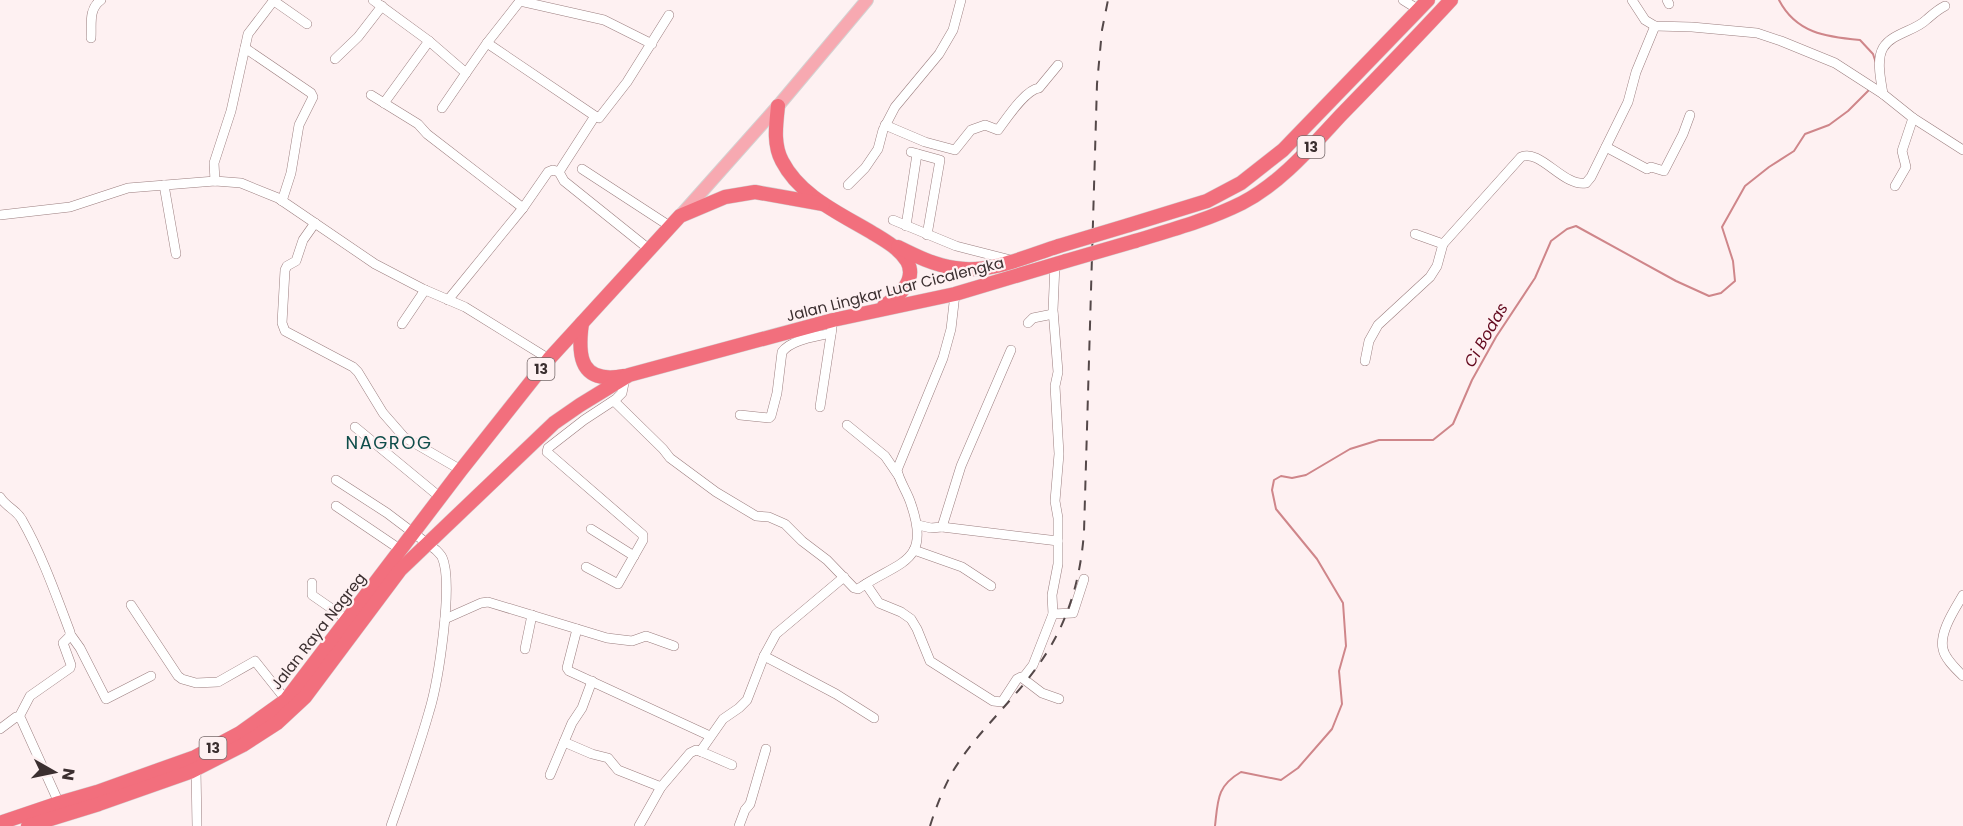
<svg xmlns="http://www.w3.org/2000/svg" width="1963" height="826" font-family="Poppins,sans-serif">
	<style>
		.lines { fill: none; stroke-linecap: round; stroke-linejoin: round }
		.stream { stroke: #cf868a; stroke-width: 2 }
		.minor-casing { stroke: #9b7e7f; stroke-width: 10 }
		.major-casing { stroke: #d4d1d1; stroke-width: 14 }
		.highway-casing { stroke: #d4d1d1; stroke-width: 15 }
		.minor { stroke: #fff; stroke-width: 9 }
		.major { stroke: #f7a9b1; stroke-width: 12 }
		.highway { stroke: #f26f7d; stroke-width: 14 }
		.rail { stroke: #544849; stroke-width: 2; stroke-dasharray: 10 10; stroke-linecap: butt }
		.highway-bridge-casing { stroke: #d4d1d1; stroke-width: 15; stroke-linecap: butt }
		.highway-bridge { stroke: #f26f7d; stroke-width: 14 }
		.labels { text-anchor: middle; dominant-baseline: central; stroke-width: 4.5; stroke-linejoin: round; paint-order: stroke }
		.shield { fill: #fef1f2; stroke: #76696a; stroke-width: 1.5 }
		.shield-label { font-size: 14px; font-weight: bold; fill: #3b2f30 }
		.street-label { font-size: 15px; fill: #3b2f30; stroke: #fef1f2 }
		.water-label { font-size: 16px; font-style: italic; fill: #63091e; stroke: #fef1f2 }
		.quarter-label { font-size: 18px; letter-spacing: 1.5px; fill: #0f4d4a; stroke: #fef1f2 }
	</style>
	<rect width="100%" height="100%" fill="#fef1f2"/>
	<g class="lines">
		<g class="stream">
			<path d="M1779,0C1796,33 1826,37 1860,40L1873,54L1876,63"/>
			<path d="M1215,826C1218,799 1217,786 1241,772L1281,780L1298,768L1332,729L1342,704L1339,671L1346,646L1343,603L1317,559L1276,509L1272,490L1274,480L1281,476L1292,478L1306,475L1350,449L1379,440H1433L1453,424L1472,380L1496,337L1535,278L1551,241L1567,229L1576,226L1676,281L1709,296L1721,293L1735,281L1733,261L1722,227L1745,186L1769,167L1794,151L1805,134L1829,125L1848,111L1869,90"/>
		</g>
		<g class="minor-casing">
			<g id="minor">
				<path d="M373,0L429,41L466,73L487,43L595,116L564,164L559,172L564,181L650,250"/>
				<path d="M1403,0L1419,10"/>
				<path d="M1632,0L1645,20L1655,26L1692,27L1757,33L1781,41L1835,63L1883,94L1913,118L1963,150"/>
				<path d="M1667,0L1669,4"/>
				<path d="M274,1L307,24"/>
				<path d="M91,38C92,25 88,9 101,0"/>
				<path d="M487,43L520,1L604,20L652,44"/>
				<path d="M245,48L311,93L313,97L299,125L291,173L282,201"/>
				<path d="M335,59L358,37L382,6"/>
				<path d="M1883,94C1881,81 1876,60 1883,48C1892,33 1915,31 1926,20C1932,15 1937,10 1945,6"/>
				<path d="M371,95L418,124L427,134L523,208"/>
				<path d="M384,103L429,41"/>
				<path d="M442,108L466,73"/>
				<path d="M595,116L599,118L627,82L669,15"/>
				<path d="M885,125L925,142L955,150L971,130L985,125L998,130C1007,118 1025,90 1039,88L1058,65"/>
				<path d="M1606,147L1647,169L1651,167L1664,171L1683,134L1690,115"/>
				<path d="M911,152L940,160L927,235"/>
				<path d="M582,169L671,227"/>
				<path d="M215,181L214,163L231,111L248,34L274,0"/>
				<path d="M164,185L176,254"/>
				<path d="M848,185L865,168L878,149L883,130L895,107L939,54L953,30L961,0"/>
				<path d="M1895,186L1906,167L1902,151L1913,118"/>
				<path d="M0,215L70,207L128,188L215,181L241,183L278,198L375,264L423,289L465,307L549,359"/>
				<path d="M893,220L956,246L1011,260"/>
				<path d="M315,223L303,240L296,261L287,266L285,270L282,323L285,331L353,367L358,372L383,413L404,437L461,470"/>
				<path d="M906,226L917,154"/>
				<path d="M1415,234L1443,244"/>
				<path d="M448,300L523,208L548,172L553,170L559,172"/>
				<path d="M1028,323L1033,318L1053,314"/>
				<path d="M402,324L425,290"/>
				<path d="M1365,361L1369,341L1378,325L1430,277L1437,266L1443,244L1521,157C1540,148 1563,187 1586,183L1591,177L1628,102L1636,72L1655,26"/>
				<path d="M614,401L663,449L670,458L716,492L756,516L769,517L785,524L802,541L827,560L854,588L858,589C898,561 932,564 911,504C908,493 899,481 897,470L943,358L951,329L955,294"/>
				<path d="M820,407L832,328"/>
				<path d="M740,415L769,418L771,416L777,393L782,352C792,339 816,337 831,333"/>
				<path d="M847,425L885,456L898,475"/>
				<path d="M355,427L441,498"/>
				<path d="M336,480L387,513L436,550C436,550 442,556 442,557C454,583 438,683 429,712C418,751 404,789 391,826"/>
				<path d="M0,497C6,507 17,510 22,520C42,555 56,595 70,632V636L63,643L71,665L70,668L30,696L19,717"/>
				<path d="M336,506L401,550"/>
				<path d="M918,525L931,528L942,527L961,466L1011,350"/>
				<path d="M942,527L1058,541"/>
				<path d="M591,529L634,556"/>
				<path d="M914,550L962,567L991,586"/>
				<path d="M586,567L618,584L643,540V535L547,452L548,448L584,420L616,399L622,393L625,378"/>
				<path d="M312,583V595L348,620"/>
				<path d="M866,584L879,603L901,612L911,619L917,629L930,661L993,701L1002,702L1017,679L1021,677L1042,693L1059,699"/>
				<path d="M1963,595C1955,609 1939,632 1943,649C1945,659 1956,669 1963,676"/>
				<path d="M131,605L178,676L182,679L196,683L218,682L255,661L286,700"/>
				<path d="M1053,614L1073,613L1084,579"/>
				<path d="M445,619L481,603L488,602L607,638L632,641L646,636L674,646"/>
				<path d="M577,629L567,668L569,671L710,736"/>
				<path d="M70,634L80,648L106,699L151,676"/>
				<path d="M525,649L532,615"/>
				<path d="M764,656L836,694L874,718"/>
				<path d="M1023,678L1033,665L1053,614L1052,595L1058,564V518L1055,501L1059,454L1055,386L1058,372L1053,310L1055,264"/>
				<path d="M0,729L16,717L21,719L59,803"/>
				<path d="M564,742L592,754L608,758L618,770L661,787"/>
				<path d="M732,765L702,752V749L723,719L739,708L747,700L764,656L776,634L844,577"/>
				<path d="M196,769L197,826"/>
				<path d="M550,775L572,723L582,708L592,681"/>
				<path d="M639,826L661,787L690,753L696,750L702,752"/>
				<path d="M739,826L745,810L750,804L766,749"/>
			</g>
		</g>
		<g class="major-casing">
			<path id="major" d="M681,215L778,106L867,0"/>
		</g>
		<g class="highway-casing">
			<g id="highway">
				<path d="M778,106C776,125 773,144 782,161C800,196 839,213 871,232C884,240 899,248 907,261C918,281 897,297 884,306"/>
				<path d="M1129,225L1207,201L1241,183L1283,150L1428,0"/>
				<path d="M1135,241C1171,230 1208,220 1242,203C1281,183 1312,146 1341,115C1378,77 1415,39 1451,0"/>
				<path d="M898,247C916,256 934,265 955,268C989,274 1027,256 1059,246"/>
				<path d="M582,323C577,358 581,384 624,376"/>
				<path d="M0,823L59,803L97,792L195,757L240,733L286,700L461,470L549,359L680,216L725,197L755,192L823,204"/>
				<path d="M28,826L99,804L190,772L243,745L277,723L305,697L400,570L554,423L580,405L629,375L833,320L955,294L1066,261"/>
			</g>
		</g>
		<use href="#minor" class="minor"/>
		<use href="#major" class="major"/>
		<use href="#highway" class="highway"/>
		<path class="rail" d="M930,826C936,807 943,789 953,771C980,727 1022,694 1049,649C1071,613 1081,573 1084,532L1097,84L1102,30L1108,0"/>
		<g class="highway-bridge-casing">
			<g id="highway-bridge">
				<path d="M1059,246L1129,225"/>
				<path d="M1066,261L1135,241"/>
			</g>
		</g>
		<use href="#highway-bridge" class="highway-bridge"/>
	</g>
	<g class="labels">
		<g class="shield">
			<rect x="1297.5" y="136" width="27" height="22" rx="4.5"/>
			<rect x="527.5" y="358" width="27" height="22" rx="4.5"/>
			<rect x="199.5" y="737" width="27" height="22" rx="4.5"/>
		</g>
		<g class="shield-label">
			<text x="1311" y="147">13</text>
			<text x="541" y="369">13</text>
			<text x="213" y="748">13</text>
		</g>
		<g class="street-label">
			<text transform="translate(895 289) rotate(-14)">Jalan Lingkar Luar Cicalengka</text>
			<text transform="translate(318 631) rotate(-52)">Jalan Raya Nagreg</text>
		</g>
		<g class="water-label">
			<text transform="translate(1486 335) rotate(-60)">Ci Bodas</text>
		</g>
		<g class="quarter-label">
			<text x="389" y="442">NAGROG</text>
		</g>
	</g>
	<g transform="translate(54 772) rotate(99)" stroke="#fef1f2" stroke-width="4.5" paint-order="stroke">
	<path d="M0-4.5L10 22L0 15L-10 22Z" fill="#3b2f30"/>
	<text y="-9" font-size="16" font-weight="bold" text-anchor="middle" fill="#3b2f30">N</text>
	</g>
</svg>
